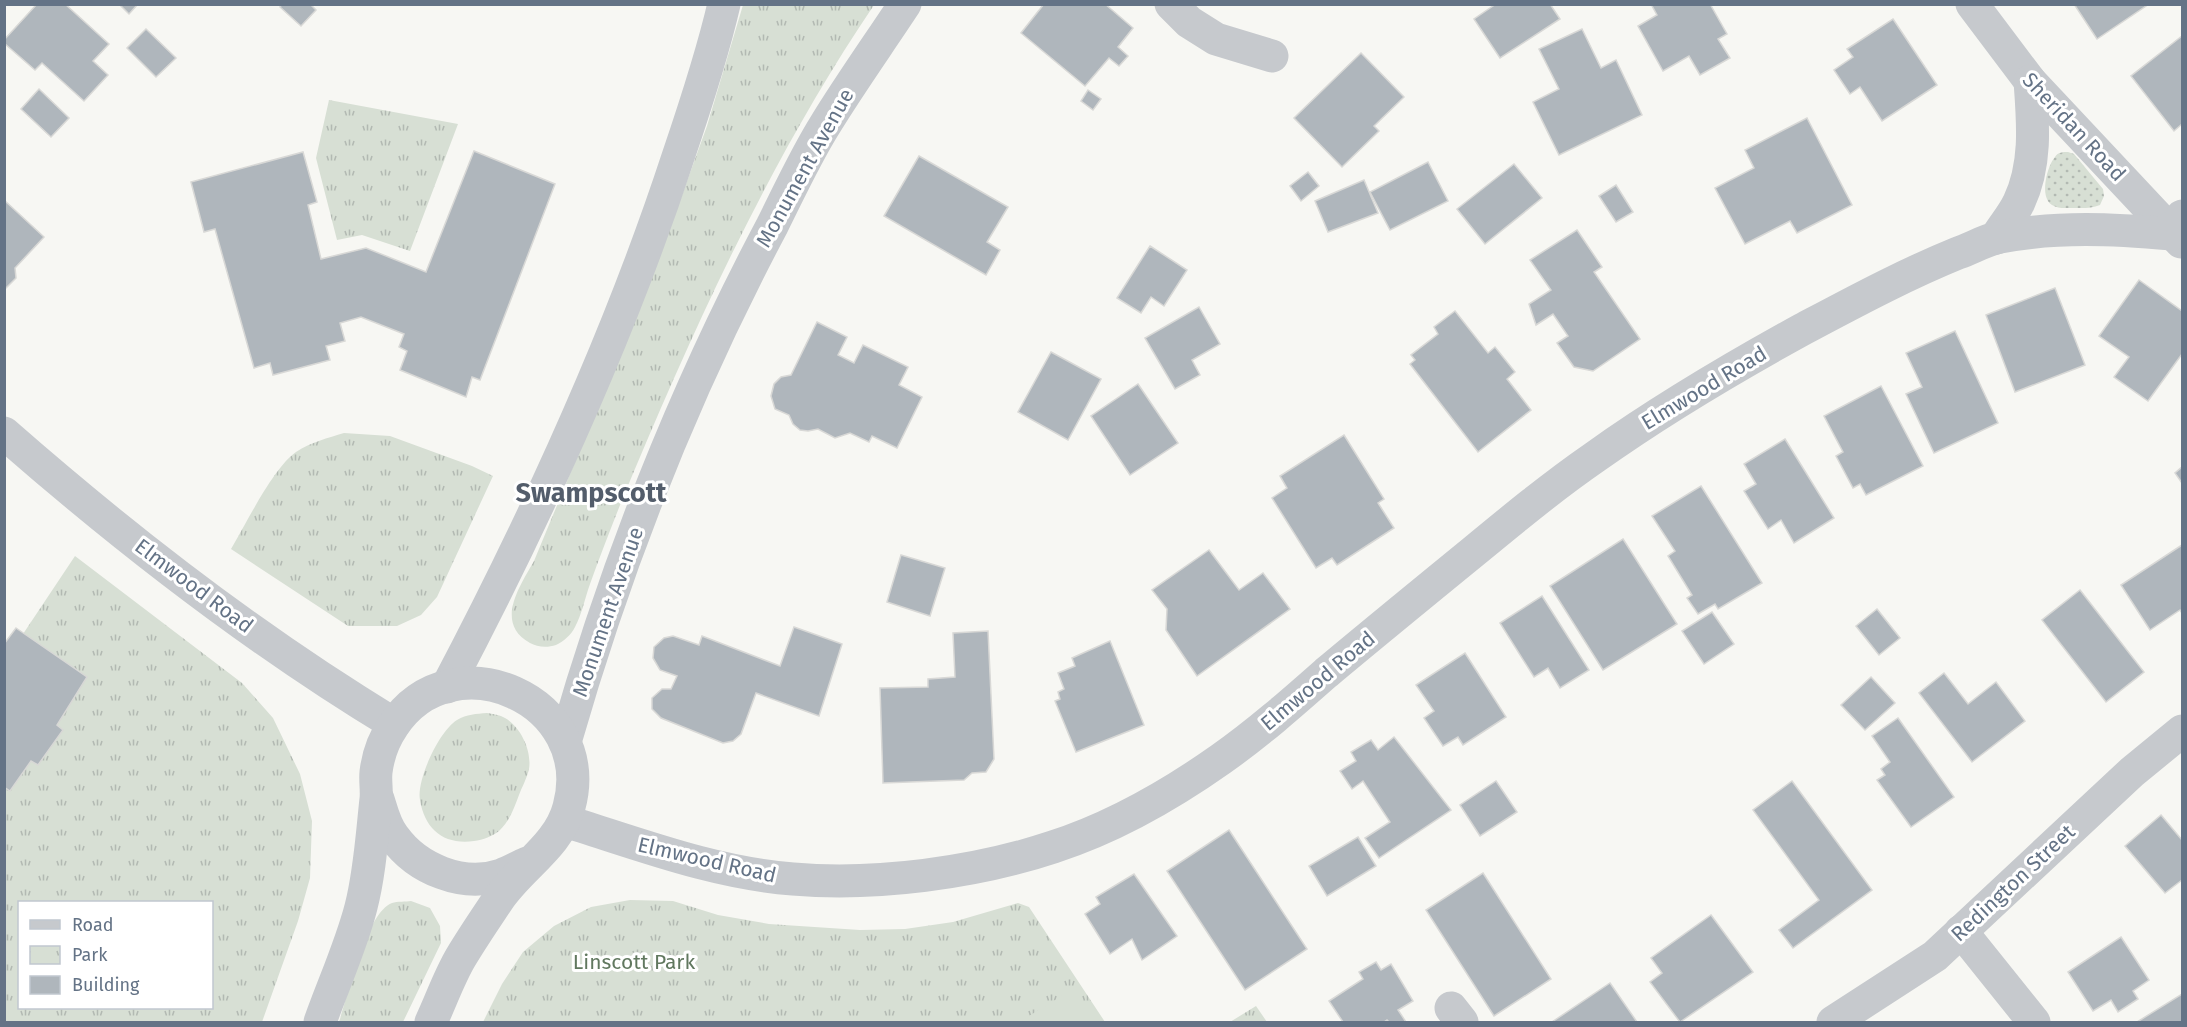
<svg xmlns="http://www.w3.org/2000/svg" width="2187" height="1027" font-family="'Fira Sans',sans-serif">
	<style>
		.grass { fill: url(#grass-dots) }
		.park { fill: url(#park-tufts); fill-rule: evenodd }
		.garden { fill: #d7dfd4 }
		.building { fill: #afb6bc; stroke: #d8d8d6; stroke-width: 1.5 }
		.lines { fill: none; stroke-linecap: round; stroke-linejoin: round }
		.minor { stroke: #c6c9cd; stroke-width: 33 }
		.labels { text-anchor: middle; dominant-baseline: central; stroke-width: 6; stroke-linejoin: round; paint-order: stroke }
		.street-label { font-size: 21px; fill: #647386; stroke: #fff }
		.park-label { font-size: 21px; fill: #61785f; stroke: #fff }
		.district-label { font-size: 27px; font-weight: bold; fill: #535d6b; stroke: #fff }
	</style>
	<defs>
		<pattern id="grass-dots" width="8" height="8" patternUnits="userSpaceOnUse" patternTransform="scale(1.5)"><rect width="8" height="8" fill="#d7dfd4"/><path d="M2 2h.1M6 6h.1" fill="none" stroke="#b2b9b2" stroke-width="1.8" stroke-linecap="round"/></pattern>
		<pattern id="park-tufts" width="24" height="20" patternUnits="userSpaceOnUse" patternTransform="scale(1.5)"><rect width="24" height="20" fill="#d7dfd4"/><path d="M3 7l-1-3M5 7V3M7 7l1-3M15 17l-1-3M17 17v-4M19 17l1-3" fill="none" stroke="#b2b9b2"/></pattern>
	</defs>
	<rect width="100%" height="100%" fill="#f7f7f3"/>
	<path class="grass" d="M2068,152L2074,154L2103,189L2104,196L2100,205C2091,209 2081,208 2071,208C2065,208 2058,209 2052,205C2039,197 2047,166 2055,157C2058,152 2063,152 2068,152Z"/>
	<g class="park">
		<path d="M743,5H874C770,159 693,329 622,500C611,528 600,556 590,584C585,598 582,614 575,627C571,635 564,641 556,645C547,648 537,647 530,643C494,623 520,586 534,561L658,261L707,126Z"/>
		<path d="M329,100L458,124L410,251L362,235L337,240L316,158Z"/>
		<path d="M344,433L390,436L472,466L493,476L437,597L421,615L397,626H348L231,549C246,524 273,468 296,452C311,442 328,438 344,433Z"/>
		<path d="M75,556L242,683L273,718L300,774L312,821L310,878L298,921L262,1022H5V644L16,628L23,634ZM20,902H212V1008H20Z"/>
		<path d="M487,713C493,714 500,715 505,718C521,727 532,751 529,769C527,778 522,787 519,795C514,808 510,821 499,831C493,836 483,840 474,841C444,845 425,830 420,800C416,781 439,731 457,720C467,714 476,714 487,713Z"/>
		<path d="M630,900L673,901L718,915L769,924L860,930L905,929L953,922L1018,903L1029,907L1105,1022H483L502,984L523,952L554,926L591,907Z"/>
		<path d="M411,901L430,908L440,926L441,943L403,1022H339C348,995 366,913 392,903C397,901 406,902 411,901Z"/>
		<path d="M1256,1006L1267,1022H1230Z"/>
	</g>
	<path class="garden" d="M1065,994L1084,1022H1019Z"/>
	<g class="building">
		<path d="M37,4H65L109,44L93,61L108,75L84,101L42,63L35,70L4,43V40Z"/>
		<path d="M119,4H138L129,14Z"/>
		<path d="M282,4H310L316,10L301,26L280,7Z"/>
		<path d="M1044,4H1105L1133,28L1118,47L1128,56L1119,66L1109,58L1085,86L1021,33Z"/>
		<path d="M1496,4H1550L1560,19L1500,58L1474,19Z"/>
		<path d="M1651,4H1710L1727,34L1718,39L1730,58L1700,75L1689,56L1663,71L1638,26L1657,15Z"/>
		<path d="M2074,4H2149L2097,39Z"/>
		<path d="M1893,19L1937,85L1882,121L1860,87L1850,94L1834,70L1853,57L1847,49Z"/>
		<path d="M146,29L176,58L156,77L127,48Z"/>
		<path d="M1582,29L1601,68L1616,60L1642,115L1559,155L1533,102L1559,89L1539,49Z"/>
		<path d="M2182,36V124L2174,131L2131,76Z"/>
		<path d="M1361,53L1404,97L1374,126L1379,131L1342,167L1294,118Z"/>
		<path d="M39,89L69,118L51,137L21,109Z"/>
		<path d="M1088,90L1101,99L1093,110L1081,101Z"/>
		<path d="M1807,118L1852,205L1797,233L1790,221L1745,244L1715,188L1754,168L1745,150Z"/>
		<path d="M474,151L555,184L480,380L472,377L466,397L400,370L407,351L399,347L404,334L361,317L340,323L345,341L326,346L330,360L273,375L270,363L254,368L215,229L204,232L191,182L303,152L317,202L308,205L321,259L366,248L426,272Z"/>
		<path d="M919,156L1008,207L987,242L1000,250L986,275L884,216Z"/>
		<path d="M1428,162L1448,201L1390,230L1370,192Z"/>
		<path d="M1514,164L1542,198L1485,244L1457,209Z"/>
		<path d="M1308,172L1319,186L1301,201L1290,186Z"/>
		<path d="M1364,180L1378,213L1328,232L1315,201Z"/>
		<path d="M1616,185L1633,212L1616,222L1599,196Z"/>
		<path d="M4,200L44,237L15,268L16,278L4,290Z"/>
		<path d="M1577,230L1602,267L1594,272L1640,339L1593,371L1574,367L1557,343L1568,336L1553,314L1536,325L1529,304L1551,290L1530,260Z"/>
		<path d="M1150,246L1187,270L1164,306L1151,297L1141,313L1117,298Z"/>
		<path d="M2139,280L2182,311V354L2148,401L2114,377L2129,357L2099,336Z"/>
		<path d="M2055,288L2085,365L2015,392L1986,315Z"/>
		<path d="M1199,307L1220,344L1192,360L1200,375L1175,389L1145,338Z"/>
		<path d="M1455,311L1488,353L1495,347L1515,372L1507,379L1531,410L1478,452L1410,364L1415,360L1411,355L1438,334L1434,327Z"/>
		<path d="M817,322L847,337L838,355L854,363L863,345L908,367L899,385L922,397L897,448L872,436L869,442L850,433L835,438L818,429L808,431L800,430L793,424L789,415L775,409L771,396L774,384L781,377L791,375Z"/>
		<path d="M1955,331L1998,423L1934,453L1906,394L1922,387L1906,353Z"/>
		<path d="M1051,352L1101,379L1068,440L1018,412Z"/>
		<path d="M1138,384L1178,443L1130,475L1091,416Z"/>
		<path d="M1881,386L1923,466L1866,495L1860,484L1853,488L1836,456L1843,452L1824,416Z"/>
		<path d="M1344,435L1384,499L1378,503L1394,528L1337,565L1332,558L1316,568L1272,498L1287,488L1280,476Z"/>
		<path d="M1785,439L1834,518L1794,543L1781,520L1768,529L1744,491L1756,484L1744,464Z"/>
		<path d="M2182,467V483L2175,473Z"/>
		<path d="M1701,486L1762,583L1718,609L1715,604L1698,614L1687,598L1692,595L1668,556L1675,551L1652,516Z"/>
		<path d="M1623,539L1677,624L1603,670L1550,586Z"/>
		<path d="M2182,545V613L2180,610L2150,630L2121,585Z"/>
		<path d="M1209,550L1239,590L1263,573L1290,609L1197,676L1166,630L1167,609L1152,590Z"/>
		<path d="M901,555L945,568L930,616L887,602Z"/>
		<path d="M2080,590L2144,672L2106,702L2042,620Z"/>
		<path d="M1542,596L1589,670L1560,688L1548,668L1534,677L1500,623Z"/>
		<path d="M1877,609L1900,638L1879,655L1856,626Z"/>
		<path d="M1712,612L1734,644L1704,664L1682,631Z"/>
		<path d="M794,627L842,644L819,716L756,693L741,734L733,741L723,743L661,718L652,709V698L662,689H671L677,676L660,670L653,658L654,647L664,638L673,636L699,645L702,636L780,666Z"/>
		<path d="M16,628L87,677L57,725L63,730L38,765L31,761L10,791L4,787V644Z"/>
		<path d="M988,631L994,759L986,772L972,773L964,780L883,783L880,688L928,687V679L955,677L953,633Z"/>
		<path d="M1110,641L1144,725L1076,752L1055,701L1060,699L1058,692L1064,689L1058,673L1075,666L1072,658Z"/>
		<path d="M1465,653L1506,717L1463,745L1458,737L1443,746L1424,718L1434,711L1416,685Z"/>
		<path d="M1944,673L1968,704L1996,682L2025,721L1972,762L1919,693Z"/>
		<path d="M1871,677L1895,703L1865,730L1841,705Z"/>
		<path d="M1898,718L1954,797L1911,827L1877,780L1885,775L1881,769L1890,762L1872,736Z"/>
		<path d="M1394,737L1451,810L1379,858L1365,838L1390,822L1363,781L1352,789L1340,771L1356,761L1351,752L1371,740L1378,750Z"/>
		<path d="M1496,781L1517,812L1480,836L1460,805Z"/>
		<path d="M1792,781L1872,890L1793,948L1779,930L1819,900L1753,810Z"/>
		<path d="M2161,815L2182,840V880L2165,893L2125,846Z"/>
		<path d="M1229,830L1307,949L1245,990L1167,871Z"/>
		<path d="M1358,837L1376,866L1327,896L1309,866Z"/>
		<path d="M1483,873L1551,979L1494,1016L1426,910Z"/>
		<path d="M1134,874L1177,936L1142,960L1132,939L1110,954L1085,914L1100,904L1096,897Z"/>
		<path d="M1711,915L1753,972L1680,1022L1650,982L1662,973L1651,958Z"/>
		<path d="M2121,937L2149,980L2133,991L2138,999L2118,1012L2111,1000L2093,1011L2068,972Z"/>
		<path d="M1376,962L1381,970L1391,964L1413,1001L1398,1010L1406,1022H1389L1387,1020L1384,1022H1343L1329,1001L1363,979L1359,972Z"/>
		<path d="M1610,983L1637,1022H1552Z"/>
		<path d="M2182,994V1022H2137Z"/>
	</g>
	<g class="lines">
		<g class="minor">
			<path d="M1171,4L1189,22L1216,39L1272,56"/>
			<path d="M1972,4L2030,81L2181,242"/>
			<path d="M1996,238C2003,226 2013,215 2019,202C2037,164 2033,122 2030,81"/>
			<path d="M4,433C126,540 255,640 394,724"/>
			<path d="M447,687C537,516 618,340 678,157C695,107 712,56 724,4"/>
			<path d="M565,742C616,564 685,390 772,226C789,192 805,157 825,125C850,84 878,45 905,4"/>
			<path d="M378,799C382,812 385,826 394,837C417,869 463,888 501,875C510,872 518,867 527,863"/>
			<path d="M565,821C639,844 714,873 793,879C875,886 975,873 1053,847C1112,828 1170,795 1221,759C1258,733 1292,703 1326,673C1375,632 1424,592 1473,552C1513,519 1553,486 1595,457C1661,410 1732,368 1803,329C1854,302 1904,275 1958,253C1972,248 1986,240 2000,237C2058,226 2114,229 2172,234L2182,216"/>
			<path d="M1961,931L2034,1022"/>
			<path d="M1451,1008L1462,1022"/>
			<path d="M320,1022C333,985 351,946 361,907C370,872 372,835 376,799C377,790 375,781 376,772C378,756 384,739 393,726C452,636 598,700 569,807C559,846 520,867 498,900C486,918 473,937 461,957C449,977 441,1001 431,1022"/>
			<path d="M1833,1022L1935,956L2132,772L2182,731"/>
		</g>
	</g>
	<g class="labels">
		<g class="street-label">
			<text transform="translate(2074 127) rotate(47)">Sheridan Road</text>
			<text transform="translate(805 168) rotate(-61)">Monument Avenue</text>
			<text transform="translate(1704 388) rotate(-31)">Elmwood Road</text>
			<text transform="translate(194 586) rotate(37)">Elmwood Road</text>
			<text transform="translate(608 612) rotate(-71)">Monument Avenue</text>
			<text transform="translate(1318 681) rotate(-40)">Elmwood Road</text>
			<text transform="translate(707 860) rotate(13)">Elmwood Road</text>
			<text transform="translate(2013 883) rotate(-43)">Redington Street</text>
		</g>
		<g class="park-label">
			<text x="634" y="962">Linscott Park</text>
		</g>
		<g class="district-label">
			<text x="591" y="493">Swampscott</text>
		</g>
	</g>
	<rect width="2187" height="1027" fill="none" stroke="#647386" stroke-width="12"/>
	<rect x="18" y="901" width="195" height="108" fill="#ffffff" stroke="#c1c7cf" stroke-width="1.5"/>
	<rect x="30" y="920" width="30" height="9" fill="#c6c9cd" stroke="#c1c7cf" stroke-width="1.5"/>
	<text x="72" y="931" font-size="18" fill="#647386">Road</text>
	<rect x="30" y="946" width="30" height="18" fill="url(#park-tufts)" stroke="#c1c7cf" stroke-width="1.5"/>
	<text x="72" y="961" font-size="18" fill="#647386">Park</text>
	<rect x="30" y="976" width="30" height="18" fill="#afb6bc" stroke="#c1c7cf" stroke-width="1.5"/>
	<text x="72" y="991" font-size="18" fill="#647386">Building</text>
</svg>
